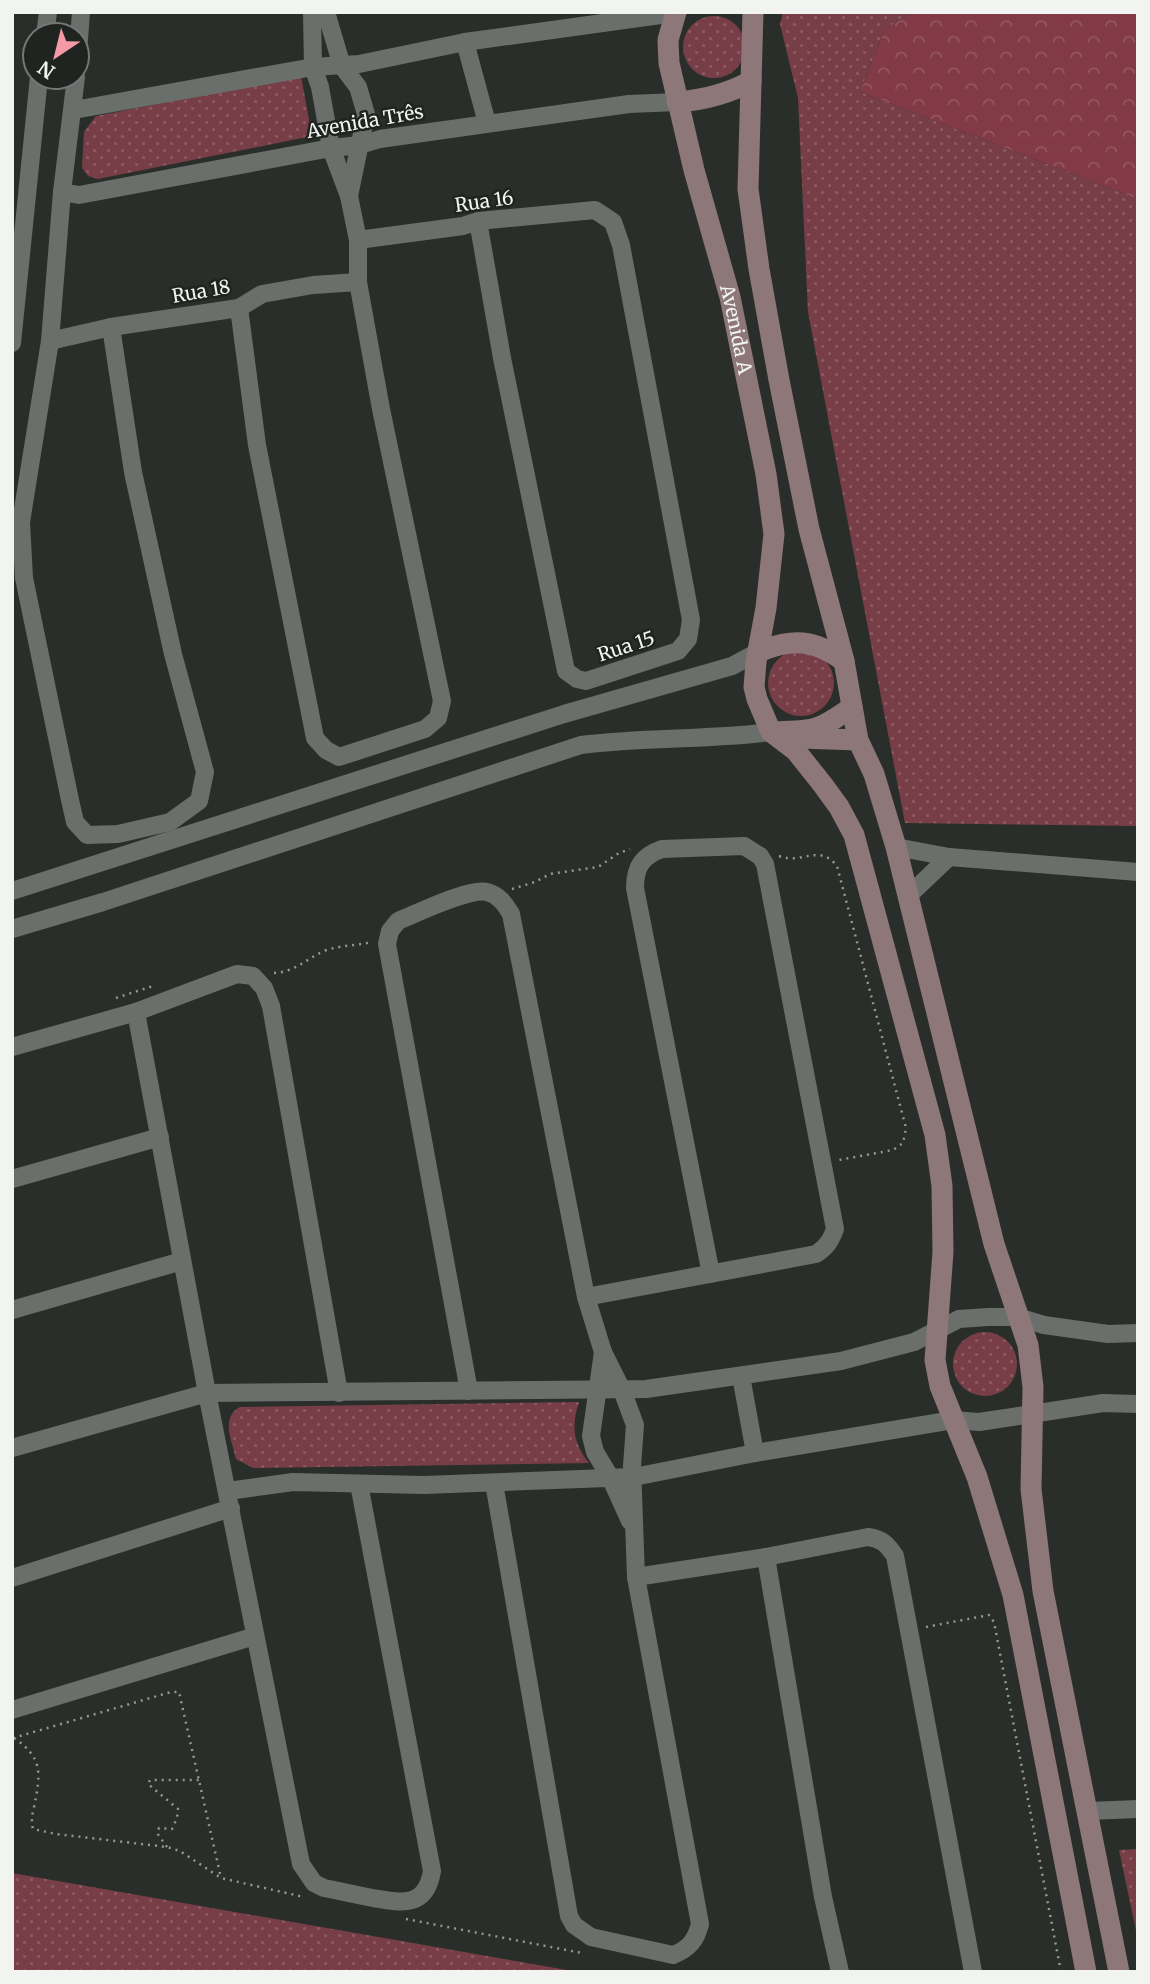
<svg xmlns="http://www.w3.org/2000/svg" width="1150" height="1984" font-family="Merriweather,serif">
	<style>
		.grass { fill: url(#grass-dots) }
		.forest { fill: url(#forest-crowns) }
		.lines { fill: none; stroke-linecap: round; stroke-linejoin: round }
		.path { stroke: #959895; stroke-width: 2.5; stroke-dasharray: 2 5; stroke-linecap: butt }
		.street { stroke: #6a6f6b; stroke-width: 18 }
		.secondary { stroke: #8d7778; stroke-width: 21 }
		.labels { text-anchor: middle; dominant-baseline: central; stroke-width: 5; stroke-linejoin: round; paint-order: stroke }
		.street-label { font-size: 19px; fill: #f2f4f2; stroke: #202421 }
	</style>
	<defs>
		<pattern id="grass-dots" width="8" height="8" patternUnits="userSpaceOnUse" patternTransform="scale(1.75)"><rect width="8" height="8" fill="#783e47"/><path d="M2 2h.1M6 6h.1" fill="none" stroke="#8c5a62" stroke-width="1.8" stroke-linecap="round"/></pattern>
		<pattern id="forest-crowns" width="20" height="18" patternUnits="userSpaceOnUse" patternTransform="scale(1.75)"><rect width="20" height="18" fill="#813a46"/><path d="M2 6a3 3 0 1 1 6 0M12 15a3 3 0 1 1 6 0" fill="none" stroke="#935761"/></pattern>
	</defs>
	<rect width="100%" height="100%" fill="#2a2e2a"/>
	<g class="grass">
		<path d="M783,12H911L884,31L860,92L1138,199V826L905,823L808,312L798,98L780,24Z"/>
		<circle cx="714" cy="47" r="31"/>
		<path d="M301,76L312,136L98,179L88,176L82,168L84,132L96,116Z"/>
		<circle cx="801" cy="683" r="33"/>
		<circle cx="985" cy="1364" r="32"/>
		<path d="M579,1402C571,1426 573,1443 589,1463L253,1468L236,1459C232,1440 220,1418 240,1407Z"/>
		<path d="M1138,1849V1940L1119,1850Z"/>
		<path d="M12,1873L578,1972H12Z"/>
	</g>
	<path class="forest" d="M911,12H1138V199L860,92L884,31Z"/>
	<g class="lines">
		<g class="path">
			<path d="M779,856C802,865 819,843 837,866L906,1128L903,1143L893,1150L839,1160"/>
			<path d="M512,889L535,882L550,874L598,867L619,853L630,849"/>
			<path d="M274,973C295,972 306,959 324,951C340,945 355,946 372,942"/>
			<path d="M116,998L153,986"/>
			<path d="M926,1627L989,1615L994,1622L1061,1972"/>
			<path d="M13,1738L171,1692H179L221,1878"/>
			<path d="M14,1738C43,1758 41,1773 34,1807C32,1815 31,1821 33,1829L56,1834L167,1847L180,1851L221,1878L304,1897"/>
			<path d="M167,1847L157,1833L159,1828L172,1829L177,1818L178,1809L148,1784L150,1780H200"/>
			<path d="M406,1919L582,1953"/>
		</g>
		<g class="street">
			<path d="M326,12L342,66L358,87L366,114L349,196"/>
			<path d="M45,35L48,12"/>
			<path d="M465,42L487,123"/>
			<path d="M77,67L81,12"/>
			<path d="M76,77L62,192L50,341L21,522L24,578L70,800L75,822L87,835L118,834L170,822L199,801L205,772L173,654L133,472L111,327"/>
			<path d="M74,110L313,67L359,64L465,42L675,13"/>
			<path d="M62,192L79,195L331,148L360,145L380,139L629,104L677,102"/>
			<path d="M358,240L463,226L478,221L595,210L613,222L621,245L691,620L688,639L678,651L586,681L577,679L566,671L502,358L478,221"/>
			<path d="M239,308L257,445L315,738L326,750L339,757L425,729L438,718L442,701L381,409L358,282V240L349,196L331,148L320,87L313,67L312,12"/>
			<path d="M50,341L111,327L239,308L262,294L313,285L358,282"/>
			<path d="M12,343L39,77"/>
			<path d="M896,847L949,857L1138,872"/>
			<path d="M12,891L564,714L732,666L758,652"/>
			<path d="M907,897L949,857"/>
			<path d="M12,929L103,902L581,745C644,737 708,740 771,732"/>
			<path d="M136,1012L207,1393L301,1864L314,1883L324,1888C340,1891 356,1895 373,1898C402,1903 426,1908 432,1871L359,1484"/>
			<path d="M12,1047L136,1012L237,974L253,976L264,988L271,1006L339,1393"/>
			<path d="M12,1179L160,1137"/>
			<path d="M586,1297L816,1254C827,1247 831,1240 835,1229L765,864L760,856L744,846L662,849C642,856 635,867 635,888L711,1274"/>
			<path d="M12,1310L182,1261"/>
			<path d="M603,1352L591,1436L595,1452L610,1477L630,1521"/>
			<path d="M741,1376L755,1453"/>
			<path d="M469,1391L387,944L390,931L398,921C418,913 468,888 487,892C499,895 505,904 511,914L586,1297L603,1352L622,1390L635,1425L632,1466L636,1577L700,1924C696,1940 689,1949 673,1955L591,1937L574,1925L569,1916L494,1483"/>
			<path d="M12,1448L207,1393L646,1389L841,1361L914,1342L959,1319L988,1317H1017L1044,1325L1108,1334L1138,1333"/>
			<path d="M228,1491L293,1482L424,1485L634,1477L755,1453L953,1420L979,1422L1103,1403L1138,1404"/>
			<path d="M766,1557L823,1897L840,1972"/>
			<path d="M636,1577L766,1557L868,1537C882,1539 887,1544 895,1556L973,1972"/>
			<path d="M12,1578L231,1508"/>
			<path d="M12,1710L255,1636"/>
			<path d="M1088,1811L1138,1809"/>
		</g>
		<g class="secondary">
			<path id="s1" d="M676,12L668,40L669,63L694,170L730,297L766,474L774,534L766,608L756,662L754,687L757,699L771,732L796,751L823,785L839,807L854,835L935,1135L942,1186L943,1252L935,1360L940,1386L977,1477L1013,1595L1086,1972"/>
			<path d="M753,12L748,189L759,269L779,380L809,529L844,661L858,740L874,774L896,847L994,1244L1028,1345L1033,1387L1031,1489L1043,1591L1119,1972"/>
			<path d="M677,102C704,100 728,94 751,81"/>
			<path d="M758,652C792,638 814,639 844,661"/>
			<path d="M771,732C814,731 817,732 852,707"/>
			<path d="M800,738L858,740"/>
		</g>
	</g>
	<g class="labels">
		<g class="street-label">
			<text transform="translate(365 121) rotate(-10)">Avenida Três</text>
			<text transform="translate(484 201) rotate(-8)">Rua 16</text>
			<text transform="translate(201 291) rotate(-10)">Rua 18</text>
			<text stroke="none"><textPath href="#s1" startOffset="327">Avenida A</textPath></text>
			<text transform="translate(626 646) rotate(-18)">Rua 15</text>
		</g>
	</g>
	<rect width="1150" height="1984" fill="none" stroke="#f2f4f2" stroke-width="28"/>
	<g transform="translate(56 56) rotate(215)"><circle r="33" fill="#202421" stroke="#747775" stroke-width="2"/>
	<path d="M0-5L12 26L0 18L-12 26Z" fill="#f49aa6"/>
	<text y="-10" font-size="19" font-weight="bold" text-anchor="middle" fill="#f2f4f2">N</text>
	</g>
</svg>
